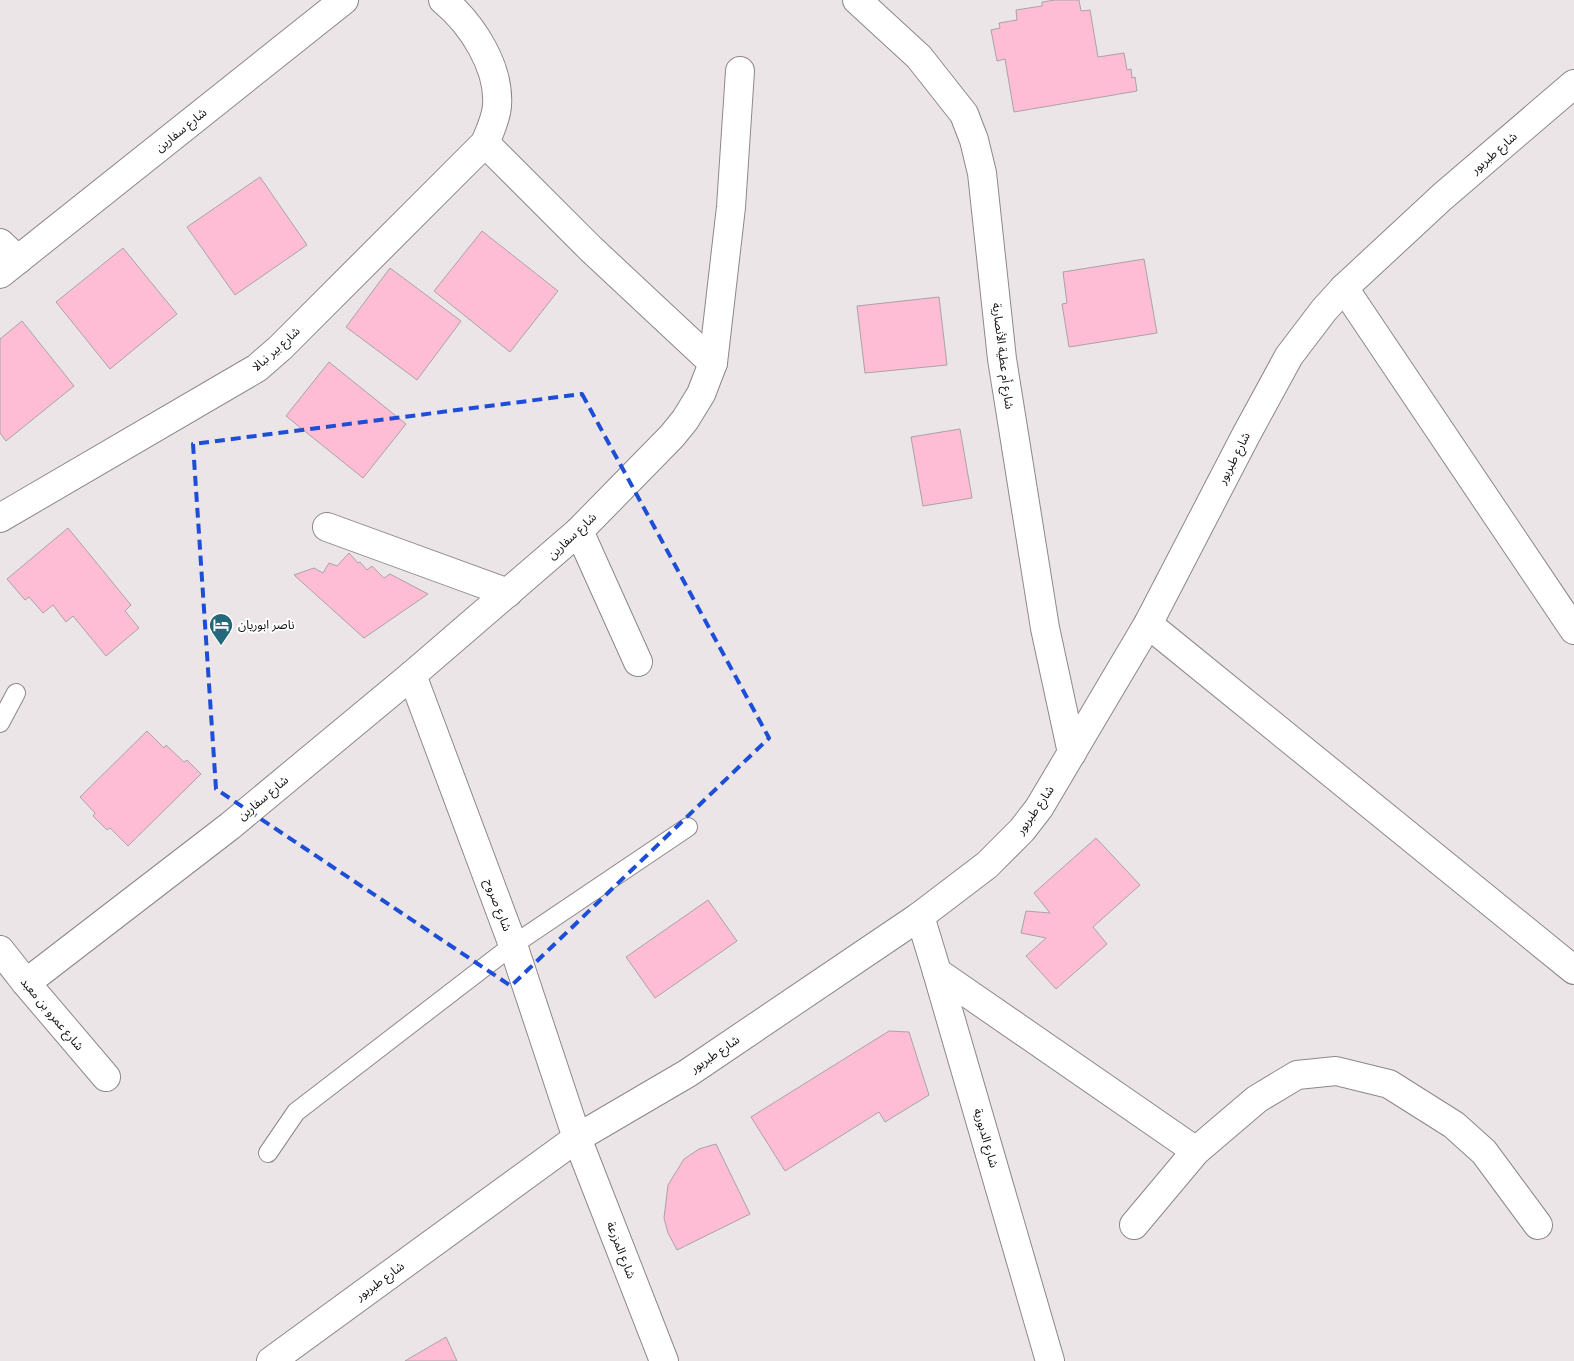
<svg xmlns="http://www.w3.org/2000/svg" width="1574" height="1361" font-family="Figtree,'Noto Sans Arabic',sans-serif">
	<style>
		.building { fill: #febcd5; stroke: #aaa3a5 }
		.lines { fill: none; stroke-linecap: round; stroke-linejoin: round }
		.lane-casing { stroke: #8e8789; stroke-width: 20 }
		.street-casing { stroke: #8e8789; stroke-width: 30 }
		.secondary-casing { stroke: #8e8789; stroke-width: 30 }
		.lane { stroke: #fff; stroke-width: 18 }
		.street { stroke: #fff; stroke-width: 28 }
		.secondary { stroke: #fff; stroke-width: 28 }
		.marked { fill: none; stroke: #1d4ed8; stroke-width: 4; stroke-dasharray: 10 6; stroke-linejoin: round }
		.labels { text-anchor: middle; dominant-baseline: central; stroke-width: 4; stroke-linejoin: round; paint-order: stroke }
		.street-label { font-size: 12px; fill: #110f10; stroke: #fff }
		.poi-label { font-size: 12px; fill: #110f10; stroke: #fff; text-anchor: start }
	</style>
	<rect width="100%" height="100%" fill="#ece5e7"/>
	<g class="building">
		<path d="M1055,0H1079L1081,11L1090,10L1098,57L1124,53L1127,70L1131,69L1132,78L1135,77L1137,91L1014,112L1005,59L997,61L991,30L1000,28L999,23L1017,20L1016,10L1042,6V2Z"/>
		<path d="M260,177L307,245L235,295L187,227Z"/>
		<path d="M482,231L558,291L510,352L434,291Z"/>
		<path d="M123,248L177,314L110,369L56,302Z"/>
		<path d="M1144,259L1157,333L1069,347L1062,304L1067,303L1063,272Z"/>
		<path d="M390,268L461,321L417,380L346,327Z"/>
		<path d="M939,297L947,365L865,373L857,306Z"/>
		<path d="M22,321L74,386L6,441L0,433V339Z"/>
		<path d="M329,362L406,424L363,478L286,416Z"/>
		<path d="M960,429L972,498L923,506L911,437Z"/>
		<path d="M68,528L131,605L125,611L139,628L106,656L73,616L66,622L53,605L43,613L29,597L25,600L7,579Z"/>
		<path d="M349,553L358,563L360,562L367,570L372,566L384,578L390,574L428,594L364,638L294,575L314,568L323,573L329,563L337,566Z"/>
		<path d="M147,731L164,748L166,745L184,762L187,760L201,774L128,846L110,828L107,830L93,816L95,813L80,797Z"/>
		<path d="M1096,838L1140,885L1093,927L1107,944L1056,989L1026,956L1046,938L1021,933L1026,911L1050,913L1034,893Z"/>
		<path d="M708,900L737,941L655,998L626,957Z"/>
		<path d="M889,1031L909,1032L929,1095L885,1122L879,1112L785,1171L751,1117Z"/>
		<path d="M716,1144L750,1214L677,1250L668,1233L664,1218L668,1185L684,1159L699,1149Z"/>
		<path d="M446,1337L457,1361H405Z"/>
	</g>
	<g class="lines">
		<g class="lane-casing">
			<g id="lane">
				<path d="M0,723L16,693"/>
				<path d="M268,1153L296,1112L513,945L688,827"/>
			</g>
		</g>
		<g class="street-casing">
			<g id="street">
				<path d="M857,0L919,57L964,114L974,140L982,173L1002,359L1045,628L1072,753"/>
				<path d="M485,143L591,249L713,363"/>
				<path d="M0,243L18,260"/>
				<path d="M0,274L344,0"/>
				<path d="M1344,288L1574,630"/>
				<path d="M0,518L257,368L280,348L485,143C490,131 496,119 497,106C500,67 472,24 443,0"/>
				<path d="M327,527L508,593"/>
				<path d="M579,531L638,662"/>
				<path d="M1148,624L1574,970"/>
				<path d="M412,675L513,945L577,1138L664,1361"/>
				<path d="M920,916L937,972L1050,1361"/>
				<path d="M0,950L26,983L106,1077"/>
				<path d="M937,972L1196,1151"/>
				<path d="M26,983L230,826L412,675L579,531L672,436L685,420L701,394L713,363L731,207L740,71"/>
				<path d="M1134,1225L1196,1151L1257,1099L1297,1075L1336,1071L1389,1084L1454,1125L1484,1152L1538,1225"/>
			</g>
		</g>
		<g class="secondary-casing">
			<path id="secondary" d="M271,1361L577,1138L688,1073L920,916L987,865L1022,830L1039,808L1148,624L1246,435L1289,356L1324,310L1344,288L1442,197L1574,84"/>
		</g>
		<use href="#lane" class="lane"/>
		<use href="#street" class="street"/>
		<use href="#secondary" class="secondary"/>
	</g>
	<path class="marked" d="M582,394L769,738L511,986L216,789L193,444Z"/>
	<defs>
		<g id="hotel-pin" transform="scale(1.25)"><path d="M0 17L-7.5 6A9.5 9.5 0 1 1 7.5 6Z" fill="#236979" stroke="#fff"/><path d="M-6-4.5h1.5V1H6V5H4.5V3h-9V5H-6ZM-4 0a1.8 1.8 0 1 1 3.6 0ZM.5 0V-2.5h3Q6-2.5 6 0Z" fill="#fff"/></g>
	</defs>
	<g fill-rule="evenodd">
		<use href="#hotel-pin" x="221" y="625"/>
	</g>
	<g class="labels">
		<g class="street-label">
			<text transform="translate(181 130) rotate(-39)">شارع سفارين</text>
			<text transform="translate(1494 153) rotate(-41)">شارع طبربور</text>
			<text transform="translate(276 349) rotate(-42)">شارع بير نبالا</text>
			<text transform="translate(1003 356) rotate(83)">شارع أم عطية الأنصارية</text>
			<text transform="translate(1234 458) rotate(-63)">شارع طبربور</text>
			<text transform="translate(572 536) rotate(-43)">شارع سفارين</text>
			<text transform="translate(263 798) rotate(-40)">شارع سفارين</text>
			<text transform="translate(1035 810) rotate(-55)">شارع طبربور</text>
			<text transform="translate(498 905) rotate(69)">شارع صروح</text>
			<text transform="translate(52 1014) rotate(50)">شارع عمرو بن معبد</text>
			<text transform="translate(715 1054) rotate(-34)">شارع طبربور</text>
			<text transform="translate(986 1138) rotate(74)">شارع الدبورية</text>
			<text transform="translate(621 1250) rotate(69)">شارع المزرعة</text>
			<text transform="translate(380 1281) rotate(-36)">شارع طبربور</text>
		</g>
		<g class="poi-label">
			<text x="238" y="625">ناصر ابوريان</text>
		</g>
	</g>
</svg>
